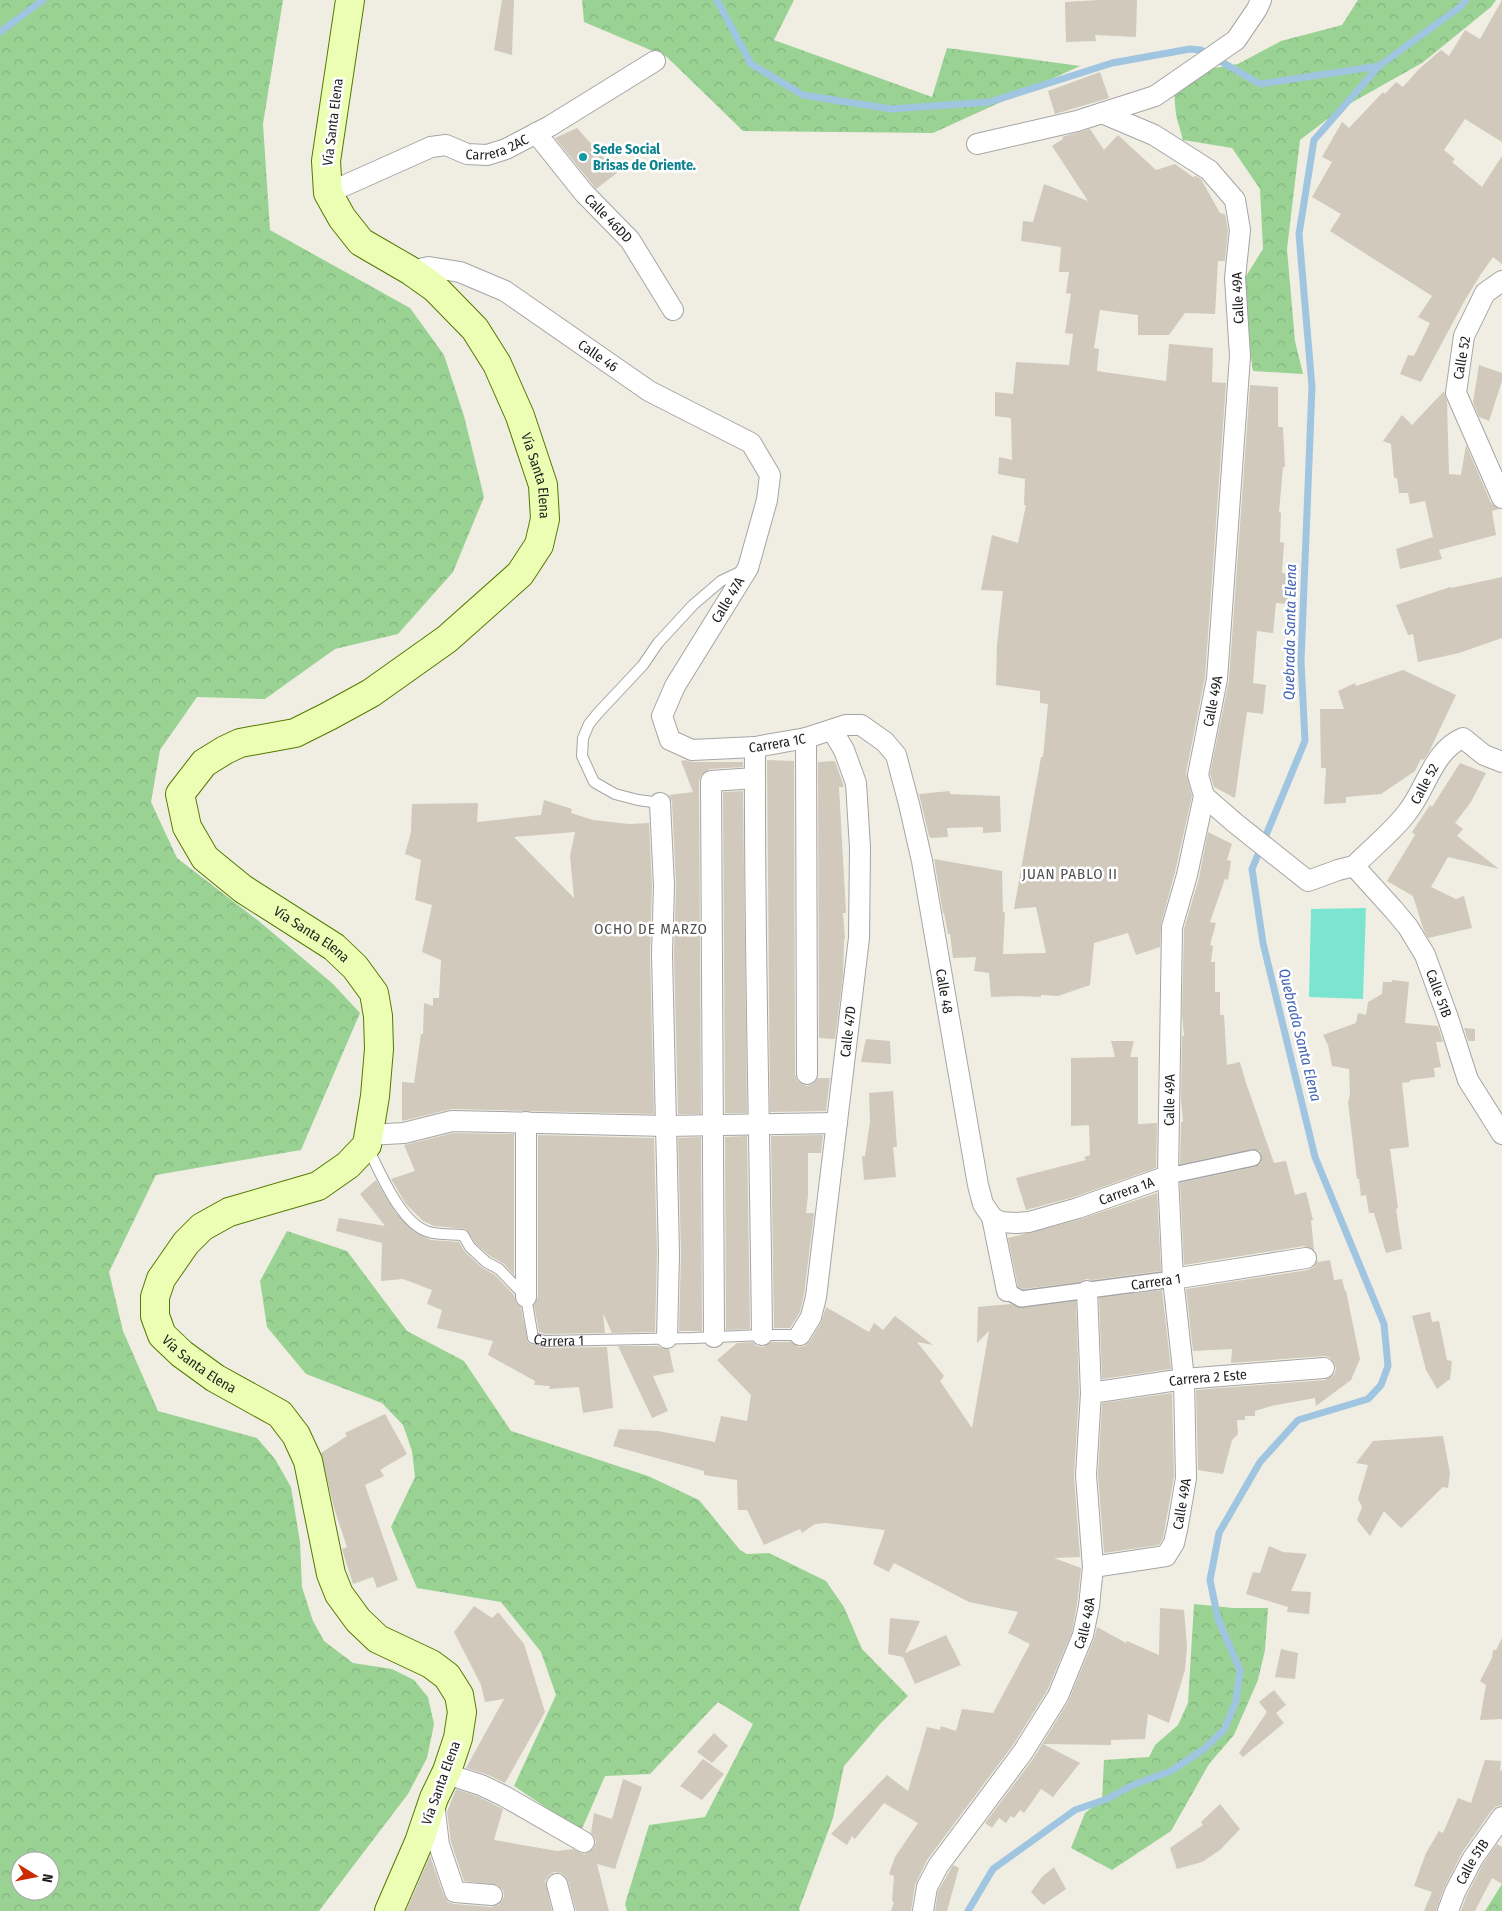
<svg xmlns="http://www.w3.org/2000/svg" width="1502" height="1911" font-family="'Fira Sans Condensed',sans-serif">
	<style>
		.forest { fill: url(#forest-crowns); fill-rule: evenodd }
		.pitch { fill: #7be5d2 }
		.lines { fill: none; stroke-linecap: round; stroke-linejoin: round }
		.stream { stroke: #a0c5e1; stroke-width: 7 }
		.building { fill: #d0c9bc; fill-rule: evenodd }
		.service-casing { stroke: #a5a5a5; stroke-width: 12 }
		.pedestrian-casing { stroke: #a5a5a5; stroke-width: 18 }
		.minor-casing { stroke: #a5a5a5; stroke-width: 22 }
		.secondary-casing { stroke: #537a00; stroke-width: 30 }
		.service { stroke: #fff; stroke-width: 10 }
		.pedestrian { stroke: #fff; stroke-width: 15 }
		.minor { stroke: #fff; stroke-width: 20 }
		.secondary { stroke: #ebfeb3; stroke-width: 28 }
		.culture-dot { fill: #0f9aa8; stroke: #fff; stroke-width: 2 }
		.labels { text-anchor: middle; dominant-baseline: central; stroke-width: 5; stroke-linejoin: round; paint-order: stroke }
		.street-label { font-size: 14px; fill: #1e1e1e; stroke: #fff }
		.culture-label { font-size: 14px; font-weight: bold; fill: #0d838f; stroke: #fff; text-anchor: start }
		.water-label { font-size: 15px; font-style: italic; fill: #4364b5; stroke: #fff }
		.neighbourhood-label { font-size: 15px; letter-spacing: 1px; fill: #515151; stroke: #fff }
	</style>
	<defs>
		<pattern id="forest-crowns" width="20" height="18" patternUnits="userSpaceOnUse" patternTransform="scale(1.25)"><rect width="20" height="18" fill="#9ad294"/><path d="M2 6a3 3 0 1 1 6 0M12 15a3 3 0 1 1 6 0" fill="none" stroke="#84b47f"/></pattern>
	</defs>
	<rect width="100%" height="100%" fill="#f0eee3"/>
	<g class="forest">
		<path d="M0,0H283L263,124L270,230L410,308L444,355L464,416L484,497L453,572L398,634L335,649L265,699L197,697L160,750L151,802L177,858L260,922L333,984L360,1013L301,1150L156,1175L109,1272L123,1331L158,1411L257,1438L275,1459L291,1487L300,1542L302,1587L313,1621L324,1641L353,1663L392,1669L414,1680L428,1697L434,1724L427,1758L408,1794L319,1911H0ZM20,1861H50V1891H20Z"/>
		<path d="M582,0H794L774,40L932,97L947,48L1080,66L933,133L743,131L667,57L584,22Z"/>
		<path d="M1358,0H1496L1491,7L1422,63L1342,108L1300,140L1287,249L1295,341L1303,374L1253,371L1245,318L1246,276L1263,249L1260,189L1232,148L1183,140L1176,115L1174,93L1208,69L1238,64L1281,41L1342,25Z"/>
		<path d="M287,1231L347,1251L407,1331L464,1361L511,1431L648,1476L699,1500L740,1550L747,1554L769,1553L826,1581L844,1607L862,1649L908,1696L881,1723L844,1766L833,1818L799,1909L800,1911H627L625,1904L649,1825L705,1817L753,1724L718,1702L650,1774L605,1776L581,1831L514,1786L556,1695L541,1652L501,1602L417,1588L391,1527L415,1477L412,1451L403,1425L382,1403L306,1374L267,1327L260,1281Z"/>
		<path d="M1194,1604L1233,1608H1268L1265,1650L1258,1680L1234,1735L1209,1764L1171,1831L1112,1870L1071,1848L1085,1813L1102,1800L1104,1760L1149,1757L1155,1745L1178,1725L1188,1703Z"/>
		<path d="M1502,1884V1911H1485Z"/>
	</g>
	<path class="pitch" d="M1366,908L1363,999L1309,997L1311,909Z"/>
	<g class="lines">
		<g class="stream">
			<path d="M717,0L751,64L803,95L891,109L990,102L1112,63L1190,49L1201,50L1260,84L1379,66"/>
			<path d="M0,32L43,0"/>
			<path d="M968,1911L993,1869L1075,1810L1107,1799L1133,1785L1171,1771L1204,1749L1224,1730L1236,1701L1240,1670L1218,1619L1210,1580L1219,1533L1260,1462L1298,1420L1368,1399L1381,1385L1388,1366L1384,1324L1315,1157L1263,943L1252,869L1305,741L1301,661L1312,387L1299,234L1314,140L1379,66L1460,7L1466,0"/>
		</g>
	</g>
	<g class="building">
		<path d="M502,0H514L512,55L494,50Z"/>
		<path d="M1100,0H1137L1136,37L1095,35L1096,41L1066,42L1065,2Z"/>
		<path d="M1502,0V142L1465,119L1444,150L1455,159L1452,162L1482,187L1502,156V264L1493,257L1481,274L1465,300L1421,382L1400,374L1408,355L1414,356L1430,323L1418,317L1432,296L1330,231L1341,214L1312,197L1332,162L1322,157L1342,122L1349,128L1383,92L1385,94L1396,82L1403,87L1419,69L1441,50L1449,56L1465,30L1480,39Z"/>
		<path d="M1100,72L1109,98L1055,114L1048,91Z"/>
		<path d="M577,128L617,173L596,189L555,138Z"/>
		<path d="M1090,129L1104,150L1118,135L1156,170L1175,164L1193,177L1196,176L1201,179L1220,213L1225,214L1228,230L1225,261H1218L1215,314L1185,313L1169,335H1138V315L1100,310L1094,348L1099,349L1097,371L1166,381L1169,344L1213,348L1212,382L1226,383L1205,677L1186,773L1192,796L1175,872L1161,924L1160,947L1136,955L1128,933L1094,943L1090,985L1058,996L1041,995V997L1017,996L991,997L989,973L974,971L976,957L953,958L950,934H948L944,913H943L934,859L1002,871L1003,912H1005L1003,954L1046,953L1036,907L1014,909L1041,757H1043L1048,704L1040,703V691L996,685L997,645L1003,591L981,590L992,535L1018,543L1026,505H1024L1025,479L998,474L999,457L1012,460L1011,418L995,416V392L1013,394L1016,362L1069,365L1073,334L1065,333L1071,294L1066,293L1069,272H1059L1061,247L1021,241L1023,221L1033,222L1044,184L1088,201L1052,146L1063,139L1062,137Z"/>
		<path d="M1479,365L1502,373V381L1489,421L1479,417L1473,402Z"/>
		<path d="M1250,385L1278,387V427H1283L1285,467H1283L1279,512L1281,513L1280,542L1284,543L1282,573L1290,574L1288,604L1276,603L1273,633L1257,631L1253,683L1266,685L1263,714L1247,712L1235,798L1214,787L1210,774L1229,680Z"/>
		<path d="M1444,391L1447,402L1449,474L1461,475L1466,445L1491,503L1499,509L1492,511L1496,535L1439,550L1442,559L1400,569L1396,549L1433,537L1425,501L1410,504L1408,493H1399L1397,478H1394L1391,444L1383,441L1402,415L1412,425Z"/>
		<path d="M1502,577V638L1459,653L1418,662L1413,634L1408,635L1396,605L1450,587L1451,588Z"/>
		<path d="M1403,670L1456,695L1429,752L1424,760L1421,759L1415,771L1381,794L1346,797V803L1324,804L1326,768H1321L1320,709H1344L1338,691L1355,683L1356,686Z"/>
		<path d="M685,760L693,762H743V767L710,769L701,775L699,781L701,1114H678L674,954L676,885L672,802L669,795L693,792L681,761Z"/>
		<path d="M767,760L794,761L795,1074L797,1080L801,1084L807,1086L813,1084L818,1078H830L826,1111L770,1112Z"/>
		<path d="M835,761L844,787H839L846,913H843L845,939H844L843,975L835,1039L819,1038L818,762Z"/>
		<path d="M1460,763L1486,773L1471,802L1455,823L1463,829L1457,836L1499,869L1448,857L1431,887L1456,899L1464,896L1472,928L1428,938L1424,931L1413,896L1387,881L1415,835L1412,832L1430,805L1432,807Z"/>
		<path d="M743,791L747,1113H725L723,792Z"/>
		<path d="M950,791V794L1000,796L1001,832L983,833V827L947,828L948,837L931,838L929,836L919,794Z"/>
		<path d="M544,800L572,809L571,813L593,820L629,824L649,823L652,886L650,954L654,1114L452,1109L402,1121V1082L414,1083L421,1034H423L424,1003L433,1006V998H439L441,960L422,952L432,905L415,900L421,860L405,854L411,832L412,804L478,803L477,822L541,815ZM575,832L570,856L574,898L514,837Z"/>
		<path d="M1208,832L1232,844L1227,860L1231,861L1228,880L1225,879L1210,922L1216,923L1210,945L1213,946L1211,962H1215V992H1220V1015H1224L1227,1065L1240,1062L1246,1083L1274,1163L1286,1161L1295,1195L1306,1192L1313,1220H1311L1314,1250L1304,1246L1184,1265L1180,1183L1255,1167L1260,1165L1262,1160L1260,1151L1252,1149L1180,1164L1181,1122H1183L1181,1100L1182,1036H1184L1182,1014L1184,929L1199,878Z"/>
		<path d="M1392,980L1409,982L1405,1023L1438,1026L1443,1042H1436L1441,1067L1434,1068L1435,1077L1410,1080V1082L1402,1083L1409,1147L1390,1149L1398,1208L1396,1209L1402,1249L1386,1253L1374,1213H1369L1366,1195L1361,1196L1359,1179H1357L1348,1102L1350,1094L1349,1069L1332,1066L1328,1045L1323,1035L1356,1023L1358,1013L1366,1015L1368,1002L1382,994L1383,982H1392Z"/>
		<path d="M1464,1028L1475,1029V1041H1468Z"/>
		<path d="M866,1039L890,1041L891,1064L861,1062Z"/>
		<path d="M1111,1041H1134L1130,1057H1138V1124L1157,1123L1156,1168L1074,1197L1026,1210L1016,1178L1086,1160L1084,1157L1090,1155L1089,1125L1071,1126V1058L1115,1057Z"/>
		<path d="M893,1091L897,1147H893L896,1177L864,1180L862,1156H865L870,1122L869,1093Z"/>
		<path d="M453,1133L514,1134V1275L504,1264L490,1256L475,1243L466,1229L434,1226L423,1221L406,1204L391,1179L415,1171L404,1145Z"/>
		<path d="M538,1135L654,1138L657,1254L655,1332L612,1333L603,1313L605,1333L546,1334L539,1332L534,1305L538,1297Z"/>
		<path d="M823,1135L821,1153H808V1196L806,1213H814L804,1295L800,1312L790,1328H774L771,1136Z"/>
		<path d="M747,1136L750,1329L726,1330L725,1137Z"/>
		<path d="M701,1137L702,1331H679L681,1254L678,1138Z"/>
		<path d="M376,1180L395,1212L414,1232L431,1240L459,1242L465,1252L481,1267L495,1275L514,1295L516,1302L521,1308L528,1343L545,1348L607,1347L613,1408L583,1413L579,1387L549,1389L550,1386L534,1385L535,1381L488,1355L493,1341L437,1328L442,1310L427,1304L432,1290L403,1279L381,1281L382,1243L336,1231L339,1218L385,1226L360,1194Z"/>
		<path d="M1157,1193L1161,1271L1092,1280L1086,1279L1080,1282L1023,1289L1018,1287L1008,1238L1081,1219Z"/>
		<path d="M1317,1260L1318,1262L1330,1260L1334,1280L1342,1279L1345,1291H1346L1360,1359L1351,1380L1316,1406L1315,1398L1271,1406L1255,1411V1416H1245V1420H1237L1238,1434L1232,1440L1223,1474L1198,1470L1196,1390L1325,1380L1331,1377L1335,1373L1336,1368L1333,1361L1329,1357L1324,1356L1231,1363L1232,1349L1193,1351L1186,1289L1308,1270L1314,1267Z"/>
		<path d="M1162,1290L1171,1369L1102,1379L1099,1298Z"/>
		<path d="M1076,1301L1079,1393L1074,1476L1080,1557L1054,1558L1081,1568L1077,1604L1072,1632L1047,1691L1013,1745L927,1860L915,1885L911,1911H891L894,1902L892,1901L894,1876L889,1874L895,1857L918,1823L884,1803L855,1839L852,1836L847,1845L831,1834L887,1775L908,1791L927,1727L940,1730L941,1726L956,1731L962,1709L993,1713L1030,1644L1008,1633L1018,1612L969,1602L894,1563L889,1572L873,1564L885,1530L825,1523L815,1524L802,1533L800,1529L764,1545L747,1510H738L737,1480L704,1475V1471L613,1446L619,1429L658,1431L715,1442L721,1416L747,1421L751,1395L717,1360L737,1343L753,1342L757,1346L763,1347L771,1342H791L799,1347L805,1346L810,1341L821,1323L826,1307L869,1332L874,1323L883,1330L895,1316L933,1345L917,1342L944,1376L940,1381L972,1428L989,1331L977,1343L978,1307L1011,1304L1022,1308Z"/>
		<path d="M1430,1312L1432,1322L1439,1321L1447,1360L1452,1361L1450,1379L1437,1389L1426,1370L1412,1316Z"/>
		<path d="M618,1346H658L661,1348L669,1349L674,1372L653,1376L668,1411L652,1418Z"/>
		<path d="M1172,1393L1174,1477L1163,1538L1159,1545L1104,1553L1098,1475L1102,1403Z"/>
		<path d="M385,1414L407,1454L380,1470L384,1476L365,1485L398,1580L377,1588L373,1577L353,1584L342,1549L347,1547L334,1508L321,1453L347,1436L345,1433Z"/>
		<path d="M1443,1436L1450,1473L1448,1488L1443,1487L1401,1528L1384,1511L1370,1536L1357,1520L1362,1507L1358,1499L1368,1465L1356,1463L1373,1441Z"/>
		<path d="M1269,1546L1283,1552L1307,1554L1291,1591L1311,1592L1309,1614L1287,1612L1288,1607L1246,1594L1253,1572L1260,1573Z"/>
		<path d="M474,1606L492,1618L498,1612L524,1644L545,1712L505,1783L486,1774L466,1768L504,1699L485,1702L481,1685L454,1632Z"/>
		<path d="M1160,1608L1184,1610L1187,1647L1185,1670L1169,1723L1148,1714L1145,1739L1111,1740V1745L1043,1744L1080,1763L1053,1797L1041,1789L1024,1813L1020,1810L1014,1818L1011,1816L1006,1823L999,1818L992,1828L985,1823L1033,1759L1068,1702L1094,1639L1097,1627L1126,1643L1127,1641L1159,1655Z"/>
		<path d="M890,1618L920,1621L905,1653L946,1635L961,1665L915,1684L903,1657L888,1654Z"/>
		<path d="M1502,1638V1719L1480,1720L1486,1685L1480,1681L1492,1658L1493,1650H1496Z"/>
		<path d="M1281,1649L1298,1653L1295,1679L1275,1677Z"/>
		<path d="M1274,1690L1286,1705L1276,1713L1284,1723L1243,1757L1239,1753L1267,1712L1259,1702Z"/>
		<path d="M714,1733L728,1746L712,1763L697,1752Z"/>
		<path d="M703,1759L724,1774L702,1800L680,1786Z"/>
		<path d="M1485,1760L1501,1761L1500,1770L1502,1771V1805L1497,1806L1492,1810L1463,1851L1444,1888L1436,1911H1424L1432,1892L1414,1886L1426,1853L1439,1831L1443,1833L1458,1798L1471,1803Z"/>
		<path d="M623,1779L642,1787L615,1869L597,1864L609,1911H576L568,1881L566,1876L561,1873L554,1872L549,1875L545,1881L552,1911H406L430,1856L444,1896L448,1902L454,1904L491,1907L498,1905L502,1901L504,1896L503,1890L498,1885L464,1881L451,1842L447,1812L456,1789L477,1796L503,1809L494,1840L557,1851L573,1849L584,1854L594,1848L596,1842L594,1836L591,1833L594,1813L612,1819Z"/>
		<path d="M1220,1804L1240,1829L1220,1850L1202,1862L1177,1869L1170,1848L1203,1825L1201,1822Z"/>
		<path d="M1497,1844L1502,1847V1884L1492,1878L1475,1911H1461L1466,1897L1483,1864Z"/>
		<path d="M953,1865L959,1868L947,1911H935L938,1891Z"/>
		<path d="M1054,1867L1066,1889L1043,1905L1031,1892L1042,1877Z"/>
	</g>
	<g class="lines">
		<g class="service-casing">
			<g id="service">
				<path d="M660,803L638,800L615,794L594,782L582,756L583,738L589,724L598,713L643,665L658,643L693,605L721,581L742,571"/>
				<path id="s1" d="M367,1146C379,1170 401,1225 429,1232C439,1235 452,1234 463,1235L470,1247L486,1262L499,1269L526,1297L533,1338L545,1341L694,1338L762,1335H800"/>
			</g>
		</g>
		<g class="pedestrian-casing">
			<g id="pedestrian">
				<path d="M1168,1176L1253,1158"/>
				<path d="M1007,1291L1021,1299L1173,1279"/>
			</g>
		</g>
		<g class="minor-casing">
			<g id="minor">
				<path id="s2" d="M536,133L584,193L630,240L673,310"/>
				<path d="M977,144L1077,121L1102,113"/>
				<path id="s3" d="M328,193L431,147L446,145L467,154L487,155L506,149L550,126L655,61"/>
				<path id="s4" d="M411,271L429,267L460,272L505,291L649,391L751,443L770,475L767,500L748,568L675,686L662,716L670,740L692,750L755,747L806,738L846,725H861L885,742L896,755L909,804L922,861L978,1185L983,1204L992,1217L1000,1222L1016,1223L1029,1222L1078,1208L1168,1176"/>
				<path d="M1502,281L1485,293L1464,336L1456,393L1502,498"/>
				<path d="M806,738L807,1074"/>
				<path d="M755,747C754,943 760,1139 762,1335"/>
				<path d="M1204,796L1235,823L1308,881L1338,870L1354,866"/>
				<path d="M660,803L664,886L662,954L669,1254L667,1338"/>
				<path id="s5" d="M1354,866L1393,909L1408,927L1425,955L1448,1018L1468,1080L1502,1134"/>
				<path id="s6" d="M1354,866C1371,849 1391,833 1406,814C1426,790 1433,750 1463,738L1484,755L1502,762"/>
				<path d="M368,1135L404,1133L452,1121L666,1126L837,1123"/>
				<path d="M992,1217L1007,1291"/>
				<path d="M1173,1279L1306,1258"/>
				<path d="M526,1297V1122"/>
				<path id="s7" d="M800,1335L811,1317L816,1297L859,938L860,848L856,783L844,750L832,730"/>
				<path d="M714,1337L711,781L755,778"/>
				<path id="s8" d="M1091,1393L1184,1379L1324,1368"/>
				<path id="s9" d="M1093,1567L1166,1556L1174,1543L1178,1525L1186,1478L1184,1379L1173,1279L1168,1176L1172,927L1187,875L1204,796L1198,775L1217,679L1240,356L1235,278L1240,230L1235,200L1209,170L1154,135L1102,113L1155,96L1236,40L1257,9L1261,0"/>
				<path d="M447,1771L453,1776L481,1785L504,1796L584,1842"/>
				<path d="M434,1803L439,1845L455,1892L492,1895"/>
				<path d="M557,1884L564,1911"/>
				<path id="s10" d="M923,1911L927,1887L938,1866L1023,1752L1058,1696L1083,1635L1089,1606L1093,1567L1086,1475L1091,1393L1087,1291"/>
				<path id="s11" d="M1448,1911L1455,1892L1473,1858L1502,1817"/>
			</g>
		</g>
		<g class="secondary-casing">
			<g id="secondary">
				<path id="s12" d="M350,0L326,161L328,193L342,218L361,242L411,271L435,288L475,329L497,364L520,416L543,485L545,519L539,545L520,574L447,639L371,693L329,716L295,733L240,743L225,750L204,763L180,794L187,827L205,858L243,889L334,947L355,967L374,993L378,1016L379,1049L375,1096L367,1145L348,1165L318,1186L229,1212L202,1227L186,1243L161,1279L155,1297V1316L162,1335L182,1354L215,1378L280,1414L296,1435L308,1461L331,1574L339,1594L358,1620L378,1639L431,1664L447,1676L459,1695L462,1712L458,1738L447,1771L434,1798L419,1842L389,1911"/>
			</g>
		</g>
		<use href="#service" class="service"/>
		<use href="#pedestrian" class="pedestrian"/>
		<use href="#minor" class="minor"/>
		<use href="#secondary" class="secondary"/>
	</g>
	<circle class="culture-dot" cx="583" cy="157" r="5"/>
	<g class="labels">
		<g class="street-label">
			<text transform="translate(333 122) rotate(-83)">Vía Santa Elena</text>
			<text stroke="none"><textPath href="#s3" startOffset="182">Carrera 2AC</textPath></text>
			<text stroke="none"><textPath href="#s2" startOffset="112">Calle 46DD</textPath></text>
			<text transform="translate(1238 298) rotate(-92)">Calle 49A</text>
			<text stroke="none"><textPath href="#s4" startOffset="212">Calle 46</textPath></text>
			<text transform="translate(1462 358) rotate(-80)">Calle 52</text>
			<text stroke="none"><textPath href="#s12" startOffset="559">Vía Santa Elena</textPath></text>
			<text transform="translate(728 600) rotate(-59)">Calle 47A</text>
			<text stroke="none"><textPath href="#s9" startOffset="939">Calle 49A</textPath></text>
			<text stroke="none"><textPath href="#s4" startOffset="828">Carrera 1C</textPath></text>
			<text stroke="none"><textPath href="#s6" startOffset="109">Calle 52</textPath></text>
			<text stroke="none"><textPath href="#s12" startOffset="1279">Vía Santa Elena</textPath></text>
			<text stroke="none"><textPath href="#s4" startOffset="1202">Calle 48</textPath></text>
			<text stroke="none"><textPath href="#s5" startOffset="155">Calle 51B</textPath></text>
			<text stroke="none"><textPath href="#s7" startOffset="309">Calle 47D</textPath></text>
			<text stroke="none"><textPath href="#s9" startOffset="534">Calle 49A</textPath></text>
			<text stroke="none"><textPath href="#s4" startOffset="1575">Carrera 1A</textPath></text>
			<text transform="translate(1156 1282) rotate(-8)">Carrera 1</text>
			<text stroke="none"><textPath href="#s1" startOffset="300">Carrera 1</textPath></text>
			<text stroke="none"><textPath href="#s12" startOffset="1879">Vía Santa Elena</textPath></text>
			<text stroke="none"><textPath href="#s8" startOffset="118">Carrera 2 Este</textPath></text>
			<text stroke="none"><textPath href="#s9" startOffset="129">Calle 49A</textPath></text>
			<text stroke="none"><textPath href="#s10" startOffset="334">Calle 48A</textPath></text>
			<text transform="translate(441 1783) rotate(-70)">Vía Santa Elena</text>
			<text stroke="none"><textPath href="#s11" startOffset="55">Calle 51B</textPath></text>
		</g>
		<g class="culture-label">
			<text x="593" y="149">Sede Social<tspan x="593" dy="16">Brisas de Oriente.</tspan></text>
		</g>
		<g class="water-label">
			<text transform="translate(1290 632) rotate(-89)">Quebrada Santa Elena</text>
			<text transform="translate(1300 1035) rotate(76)">Quebrada Santa Elena</text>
		</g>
		<g class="neighbourhood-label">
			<text x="1070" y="874">JUAN PABLO II</text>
			<text x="651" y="929">OCHO DE MARZO</text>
		</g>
	</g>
	<g transform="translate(35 1876) rotate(100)"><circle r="24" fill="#ffffff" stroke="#a5a5a5"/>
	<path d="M0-4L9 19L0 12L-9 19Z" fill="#cc2a00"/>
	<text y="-8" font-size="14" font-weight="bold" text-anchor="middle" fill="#1e1e1e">N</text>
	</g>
</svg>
